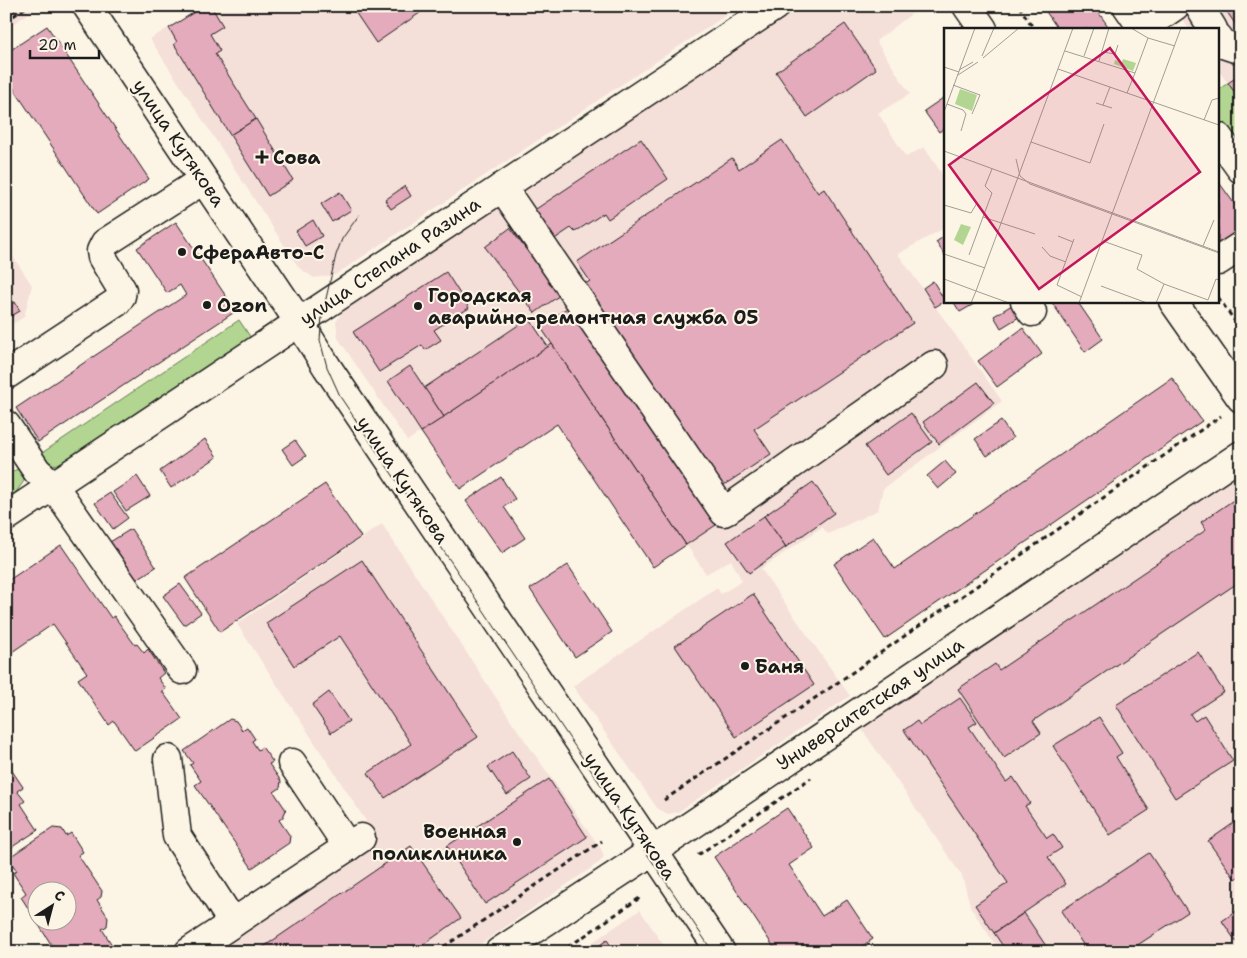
<svg xmlns="http://www.w3.org/2000/svg" width="1247" height="958" font-family="'Shantell Sans',sans-serif">
	<style>
		.built { fill: #f5dfd9 }
		.green { fill: #b2d691; stroke: #677956 }
		.building { fill: #e4abbc; stroke: #1c1c1c; fill-rule: evenodd }
		.lines { fill: none; stroke-linecap: round; stroke-linejoin: round }
		.minor-casing { stroke: #1c1c1c; stroke-width: 31 }
		.path { stroke: #1c1c1c; stroke-width: 3; stroke-dasharray: 5 4; stroke-linecap: butt }
		.minor { stroke: #fcf5e5; stroke-width: 28 }
		.tram { stroke: #1c1c1c; stroke-width: 1 }
		.poi-dot { fill: #1c1c1c; stroke: #fcf5e5; stroke-width: 2 }
		.labels { text-anchor: middle; dominant-baseline: central; stroke-width: 4; stroke-linejoin: round; paint-order: stroke }
		.street-label { font-size: 19px; fill: #1c1c1c; stroke: #fcf5e5 }
		.poi-label { font-size: 19px; font-weight: bold; fill: #1c1c1c; stroke: #fcf5e5; text-anchor: start }
		.inset-road { fill: none; stroke: #a29e95; stroke-width: 1 }
		.view { fill: #c2185b; fill-opacity: 0.15; stroke: #c2185b; stroke-width: 2.5 }
		.inset-edge { fill: none; stroke: #1c1c1c; stroke-width: 2.5 }
	</style>
	<rect width="100%" height="100%" fill="#fcf5e5"/>
	<filter id="ink" filterUnits="userSpaceOnUse"><feTurbulence type="fractalNoise" baseFrequency=".02" numOctaves="2"/><feDisplacementMap in="SourceGraphic" scale="10" xChannelSelector="R" yChannelSelector="G"/><feConvolveMatrix kernelMatrix="1 2 1 2 8 2 1 2 1" color-interpolation-filters="sRGB"/></filter>
	<g filter="url(#ink)">
		<g class="built">
			<path d="M6,6H34L35,9L6,29Z"/>
			<path d="M204,6H740L335,275L314,278L299,268L150,39Z"/>
			<path d="M802,6H922L876,41L910,94L878,113L906,157L924,147L946,180V227L898,254L1002,401L883,489L878,510L828,534L822,527L761,569L850,696L678,812L668,814L657,808L573,686L717,588L721,594L742,581L731,560L706,574L553,344L407,441L338,338L336,322L343,311Z"/>
			<path d="M1181,6H1241V101L1218,70V29H1189L1182,19L1184,15Z"/>
			<path d="M6,246L32,285L24,317L6,328Z"/>
			<path d="M1241,470V952H1000L971,908L962,876L859,725Z"/>
			<path d="M382,524L512,722L601,849L604,856L600,862L469,952H167L366,821L237,624Z"/>
			<path d="M640,910L668,952H578Z"/>
		</g>
		<g class="green">
			<path d="M1228,83L1241,101V148L1218,117V90Z"/>
			<path d="M239,320L251,338L60,464C50,466 46,461 39,455Z"/>
			<path d="M22,466L24,481L14,495L6,502V476Z"/>
		</g>
		<g class="building">
			<path d="M6,6H15L17,9L6,16Z"/>
			<path d="M155,6H166L158,11Z"/>
			<path d="M204,6H211L223,26L210,34L220,51L215,54L256,119L230,135L174,44L177,42L169,28Z"/>
			<path d="M351,6H430L376,43Z"/>
			<path d="M1042,6H1094L1110,29H1058Z"/>
			<path d="M1223,6H1241V30L1240,31Z"/>
			<path d="M845,24L876,69L807,117L776,72Z"/>
			<path d="M47,26L149,179L97,214L6,77V53Z"/>
			<path d="M1241,74V101L1228,83Z"/>
			<path d="M946,96V127L939,132L924,111Z"/>
			<path d="M256,119L293,180L268,196L230,135Z"/>
			<path d="M641,139L668,179L608,219L604,213L575,232L571,228L553,240L533,211Z"/>
			<path d="M782,140L818,193L824,189L913,323L754,429L771,454L721,487L585,284L590,281L577,262L732,158L739,169Z"/>
			<path d="M1218,181L1241,213V236L1218,252Z"/>
			<path d="M405,186L411,196L391,209L385,200Z"/>
			<path d="M340,192L351,210L332,222L321,204Z"/>
			<path d="M313,220L322,236L305,246L296,231Z"/>
			<path d="M176,222L236,311L38,442L16,408L186,295L180,285L167,293L137,248Z"/>
			<path d="M510,228L560,295L535,313L485,247Z"/>
			<path d="M946,235V257L936,242Z"/>
			<path d="M446,272L469,308L434,330L441,340L425,350L422,345L379,372L353,332Z"/>
			<path d="M933,281L945,301L935,307L923,288Z"/>
			<path d="M953,301H979L960,312Z"/>
			<path d="M1051,301H1077L1103,339L1085,352Z"/>
			<path d="M15,302L20,311L6,319V307Z"/>
			<path d="M1012,305L1019,317L1001,328L994,316Z"/>
			<path d="M570,306L716,525L686,545L540,326Z"/>
			<path d="M529,318L548,347L444,417L424,388Z"/>
			<path d="M1023,328L1042,354L997,387L978,361Z"/>
			<path d="M552,344L686,545L653,567L557,424L460,489L421,432Z"/>
			<path d="M410,366L444,417L421,432L388,381Z"/>
			<path d="M1172,378L1202,421L885,639L834,564L873,537L895,569Z"/>
			<path d="M978,382L994,403L939,444L923,422Z"/>
			<path d="M911,413L932,442L886,475L865,446Z"/>
			<path d="M1001,421L1013,438L987,456L975,439Z"/>
			<path d="M205,439L217,457L171,488L160,471Z"/>
			<path d="M295,440L306,456L293,465L282,449Z"/>
			<path d="M945,461L956,474L938,489L927,476Z"/>
			<path d="M137,476L150,496L126,511L113,492Z"/>
			<path d="M501,477L515,499L504,507L525,538L502,553L466,501Z"/>
			<path d="M813,482L834,513L786,547L764,516Z"/>
			<path d="M325,484L361,537L220,632L185,578Z"/>
			<path d="M110,493L128,518L113,529L95,503Z"/>
			<path d="M1241,495V585L1239,582L1033,721L1041,733L1004,758L958,689L995,664L999,670L1206,530L1201,522Z"/>
			<path d="M764,516L786,547L749,573L727,542Z"/>
			<path d="M131,529L156,567L134,581L110,542Z"/>
			<path d="M61,545L111,618L114,616L135,645L137,644L144,653L148,649L164,673L158,678L166,689L162,691L182,719L135,751L114,721L109,725L78,679L87,673L53,624L6,656V582Z"/>
			<path d="M362,560L478,737L385,798L368,773L411,744L340,636L294,666L266,623Z"/>
			<path d="M568,565L612,632L575,657L530,589Z"/>
			<path d="M180,584L201,613L184,625L163,596Z"/>
			<path d="M753,594L814,685L736,737L675,646Z"/>
			<path d="M1198,652L1224,692L1190,714L1195,721L1204,715L1233,761L1175,798L1116,705Z"/>
			<path d="M329,692L349,721L331,733L312,705Z"/>
			<path d="M960,698L977,722L969,727L1006,782L1013,777L1030,803L1025,806L1047,838L1053,834L1062,848L1048,857L1066,884L994,933L975,905L1008,883L904,730L917,721L920,725Z"/>
			<path d="M1099,717L1122,753L1116,757L1149,810L1110,835L1053,746Z"/>
			<path d="M230,719L236,721L242,730L247,727L255,739L252,741L258,750L262,747L273,762L269,764L281,781L280,788L274,792L286,810L283,817L279,820L290,836L289,843L252,868L195,785L201,781L190,765L193,763L184,751Z"/>
			<path d="M512,751L531,779L507,795L488,767Z"/>
			<path d="M6,762L23,787L17,791L25,801L21,804L38,830L6,851Z"/>
			<path d="M549,779L587,837L485,904L447,846Z"/>
			<path d="M787,808L814,848L789,865L822,916L847,900L873,939L853,952H777L714,857Z"/>
			<path d="M1241,818V875L1235,879L1208,841Z"/>
			<path d="M53,828L62,829L66,836L71,833L83,852L78,855L102,891L101,897L97,900L108,917L107,926L102,929L112,945L109,952H56L21,897L26,893L13,873L17,871L8,858ZM38,890H68V920H38Z"/>
			<path d="M411,846L461,918L413,952H256Z"/>
			<path d="M1149,853L1188,912L1127,952H1088L1061,911Z"/>
			<path d="M1241,908V949L1222,921Z"/>
			<path d="M1024,913L1050,952H1007L994,933Z"/>
			<path d="M607,940L615,952H590Z"/>
		</g>
		<g class="lines">
			<g class="minor-casing">
				<g id="minor">
					<path d="M87,6L299,322L327,367L721,952"/>
					<path d="M967,6L983,29"/>
					<path d="M1127,6L1143,29"/>
					<path d="M1199,6L1213,29"/>
					<path d="M1143,28L1175,6"/>
					<path d="M1218,37L1223,44L1241,50"/>
					<path d="M1218,137L1241,169"/>
					<path d="M502,187L724,512L934,365"/>
					<path d="M1218,261L1241,246"/>
					<path d="M1025,301L1032,312"/>
					<path d="M1173,301L1241,398"/>
					<path d="M6,375L117,302L121,296L122,290L102,257L101,251L105,243L203,180"/>
					<path d="M6,425L37,471L53,485L182,670"/>
					<path d="M6,517L775,6"/>
					<path d="M168,759L177,836L233,923"/>
					<path d="M292,763L348,847"/>
					<path d="M189,952L361,838"/>
					<path d="M499,952L683,831L1241,455"/>
				</g>
			</g>
			<g class="path">
				<path d="M1019,6L1034,29"/>
				<path d="M6,21L28,6"/>
				<path d="M1218,297L1241,330"/>
				<path d="M664,800L827,690L1221,416"/>
				<path d="M698,855L811,778"/>
				<path d="M436,952L602,841"/>
				<path d="M561,952L641,897"/>
			</g>
			<use href="#minor" class="minor"/>
			<path class="tram" d="M359,215L342,239L336,255L322,316L320,340L327,367L341,398L713,952"/>
		</g>
	</g>
	<g class="poi-dot">
		<path d="M259.5 149.5h5v5h5v5h-5v5h-5v-5h-5v-5h5z"/>
		<circle cx="182" cy="252" r="5"/>
		<circle cx="207" cy="305" r="5"/>
		<circle cx="418" cy="306" r="5"/>
		<circle cx="745" cy="666" r="5"/>
		<circle cx="517" cy="842" r="5"/>
	</g>
	<g class="labels">
		<g class="street-label">
			<text transform="translate(179 143) rotate(56)">улица Кутякова</text>
			<text transform="translate(390 261) rotate(-34)">улица Степана Разина</text>
			<text transform="translate(403 480) rotate(56)">улица Кутякова</text>
			<text transform="translate(870 704) rotate(-34)">Университетская улица</text>
			<text transform="translate(630 816) rotate(56)">улица Кутякова</text>
		</g>
		<g class="poi-label">
			<text x="273" y="157">Сова</text>
			<text x="192" y="252">СфераАвто-С</text>
			<text x="428" y="295">Городская<tspan x="428" dy="22">аварийно-ремонтная служба 05</tspan></text>
			<text x="217" y="305">Ozon</text>
			<text x="755" y="666">Баня</text>
			<text x="507" y="831" text-anchor="end">Военная<tspan x="507" dy="22">поликлиника</tspan></text>
		</g>
	</g>
	<g transform="translate(944 28)">
		<rect width="275" height="275" fill="#fcf5e5"/>
		<path d="M179,31L192,35L189,43L170,36L171,32L178,34ZM16,61L33,67L28,83L11,76ZM17,196L27,199L19,217L10,212Z" fill="#b2d691"/>
		<path class="inset-road" d="M187,0L204,10M121,23L191,45L183,65M159,24L171,26L174,17M38,28L50,0M140,28L150,0M39,30L75,0M155,33L165,0M0,39L15,44M114,41L275,97M15,42L29,34M191,45L204,10L231,18M14,47L34,34M9,57L36,67L28,86M152,75L168,80M3,76L19,82L22,86L17,103M159,77L166,59M0,84L31,0M260,92L268,72L275,70M87,114L146,135L160,96M0,123L275,224M72,131L76,148L86,156L275,225M0,177L27,185L33,175M39,189L48,165L41,158L48,141M114,208L129,214M130,211L113,257L138,269M159,213L198,227L193,241L220,256L264,272L272,251L275,252M259,218L270,192M98,219L106,228L122,234M0,226L41,240M25,227L39,189L91,206M0,251L32,263L129,0M157,258L203,275M27,275L32,263L65,275M135,275L237,0M212,275L220,256"/>
		<path class="view" d="M166,20L256,144L95,261L5,137Z"/>
		<rect width="275" height="275" class="inset-edge"/>
	</g>
	<rect width="1247" height="958" fill="none" stroke="#fcf5e5" stroke-width="25"/>
	<rect x="12" y="12" width="1222" height="933" fill="none" stroke="#1c1c1c" stroke-width="2" filter="url(#ink)"/>
	<g transform="translate(52 906) rotate(36)"><circle r="24" fill="#fcf5e5" stroke="#a29e95"/>
	<path d="M0-4L9 19L0 12L-9 19Z" fill="#1c1c1c"/>
	<text y="-8" font-size="14" font-weight="bold" text-anchor="middle" fill="#1c1c1c">С</text>
	</g>
	<path d="M30 50v8h69v-8" fill="none" stroke="#1c1c1c" stroke-width="2.5"/>
	<text x="38" y="50" font-size="15" fill="#1c1c1c" stroke="#fcf5e5" stroke-width="4" paint-order="stroke">20 m</text>
</svg>
